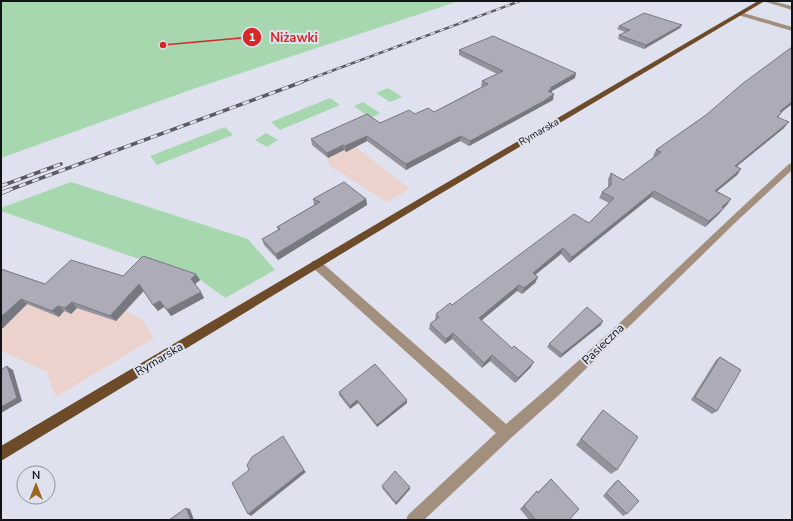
<svg xmlns="http://www.w3.org/2000/svg" width="793" height="521" font-family="'Nunito Sans',sans-serif">
	<style>
		.commercial { fill: #ecd2cd }
		.green { fill: #a6d7af }
		.lines { fill: none; stroke-linecap: round; stroke-linejoin: round }
		.street { fill: #a38f7d; fill-rule: evenodd }
		.primary { fill: #6d4b29; fill-rule: evenodd }
		.rail-far2-casing { stroke: #5a5b62; stroke-width: 2.5 }
		.rail-far1-casing { stroke: #5a5b62; stroke-width: 3.5 }
		.rail-casing { stroke: #5a5b62; stroke-width: 4.5 }
		.rail-far2 { stroke: #dfe2ee; stroke-width: 1.5; stroke-dasharray: 5; stroke-linecap: butt }
		.rail-far1 { stroke: #dfe2ee; stroke-width: 2.5; stroke-dasharray: 7; stroke-linecap: butt }
		.rail { stroke: #dfe2ee; stroke-width: 3; stroke-dasharray: 9; stroke-linecap: butt }
		.wall { fill: #94939d }
		.shaded-wall { fill: #787880 }
		.building { fill: #acabb7; stroke: #787880 }
		.labels { text-anchor: middle; dominant-baseline: central; stroke-width: 4; stroke-linejoin: round; paint-order: stroke }
		.far-street-label { font-size: 10px; fill: #121317; stroke: #dfe2ee }
		.street-label { font-size: 12px; fill: #121317; stroke: #dfe2ee }
		.leader { fill: none; stroke: #d62828; stroke-width: 1.5 }
		.callout-dot { fill: #d62828; stroke: #dfe2ee; stroke-width: 1.5 }
		.mark-label { font-size: 12px; text-anchor: middle; font-weight: bold; fill: #fff }
		.callout-label { font-size: 13px; text-anchor: middle; font-weight: bold; fill: #d62828; stroke: #dfe2ee; stroke-width: 4; stroke-linejoin: round; paint-order: stroke }
	</style>
	<rect width="100%" height="100%" fill="#dfe2ee"/>
	<g class="commercial">
		<path d="M356,147L410,189L387,202L329,165L328,158L333,155L329,152Z"/>
		<path d="M49,284L125,310L141,319L154,338L56,397L46,371L1,351V329Z"/>
	</g>
	<g class="green">
		<path d="M1,1H459L193,89L1,158Z"/>
		<path d="M388,88L402,97L390,102L376,93Z"/>
		<path d="M330,98L340,105L280,130L271,122Z"/>
		<path d="M363,102L380,113L370,118L354,106Z"/>
		<path d="M225,127L233,135L157,165L150,156Z"/>
		<path d="M266,133L278,140L267,147L255,140Z"/>
		<path d="M71,182L248,239L275,270L225,298L202,281L1,211V208Z"/>
	</g>
	<g class="lines">
		<g class="street">
			<path d="M763,1H772L792,6V10Z"/>
			<path d="M740,12L792,27V31L738,15V13Z"/>
			<path d="M792,163V170L738,220L558,396L511,438L424,520H406L408,515L496,433L312,267L311,264L312,261H320L506,424C604,342 694,250 789,164Z"/>
		</g>
		<path class="primary" d="M758,1H765L435,197L1,461V446L429,193Z"/>
		<g class="rail-far2-casing">
			<path id="rail-far2" d="M299,83L520,1"/>
		</g>
		<g class="rail-far1-casing">
			<g id="rail-far1">
				<path d="M1,186L61,164"/>
				<path d="M6,191L302,82"/>
			</g>
		</g>
		<g class="rail-casing">
			<path id="rail" d="M1,193L9,190"/>
		</g>
		<use href="#rail-far2" class="rail-far2"/>
		<use href="#rail-far1" class="rail-far1"/>
		<use href="#rail" class="rail"/>
	</g>
	<g class="wall">
		<path d="M682,25L680,28L644,49L618,39L619,35L625,32L617,29L619,26Z"/>
		<path d="M792,47V104L782,112L778,118L784,128L737,166L741,169L737,175L717,191L731,199L723,208L719,214L705,227L651,197L569,263L561,254L535,275L538,277L535,283L522,294L517,291L481,321L531,367L515,383L490,361L482,368L452,339L445,344L429,329L430,324L435,320L436,314L452,305L589,223L609,203L599,198L602,192L608,187V179L611,173L623,180L654,157L653,156L656,150L706,115Z"/>
		<path d="M459,50L575,78L552,91L551,93L553,100L542,106L469,146L460,141L406,170L367,141L346,152L344,150L328,158L312,145L311,139L380,123L415,114L434,112L483,86H481L482,81L497,74L459,55Z"/>
		<path d="M313,199H366L367,205L278,260L264,245L262,239L278,230L277,227L314,205Z"/>
		<path d="M1,269L45,284L123,276L200,280L195,284L204,298L171,316L164,307L158,311L144,291L116,321L77,308L71,314L64,311L59,317L27,304L3,328L1,327Z"/>
		<path d="M601,325L560,358L547,347L549,344Z"/>
		<path d="M720,357L717,411L712,414L691,400L716,360Z"/>
		<path d="M339,392L407,400V403L377,427L358,403L350,409L339,395Z"/>
		<path d="M603,410L617,470L611,474L576,445L598,416Z"/>
		<path d="M551,479L569,520H529L520,509L533,495L537,491L538,492Z"/>
		<path d="M618,480L627,514L623,516L603,496L615,482Z"/>
		<path d="M382,486L410,487V489L396,505L382,488Z"/>
	</g>
	<g class="shaded-wall">
		<path d="M682,25L680,28L644,49L646,45Z"/>
		<path d="M576,73L575,78L552,91L551,94L547,97L550,88Z"/>
		<path d="M554,94L553,100L542,106L469,146L470,141Z"/>
		<path d="M792,102V104L775,117L780,111Z"/>
		<path d="M789,122L784,128L730,172L735,166Z"/>
		<path d="M367,136V141L346,152L345,146Z"/>
		<path d="M461,136L460,141L406,170V164Z"/>
		<path d="M343,145L344,150L328,158L327,153Z"/>
		<path d="M741,169L737,175L710,197L715,191Z"/>
		<path d="M654,191L651,197L569,263L572,257Z"/>
		<path d="M366,199L367,205L278,260L276,254Z"/>
		<path d="M731,199L727,205L718,214L722,207Z"/>
		<path d="M724,208L719,214L705,227L709,221Z"/>
		<path d="M563,248L561,254L530,279L533,273Z"/>
		<path d="M196,274L200,280L194,285L191,279Z"/>
		<path d="M538,277L535,283L522,294L524,288Z"/>
		<path d="M139,284L144,290L116,321L110,316Z"/>
		<path d="M519,285L517,291L477,324L479,318Z"/>
		<path d="M201,292L204,298L171,316L167,310Z"/>
		<path d="M21,299L27,304L3,328L1,327V317Z"/>
		<path d="M160,301L164,307L158,311L153,305Z"/>
		<path d="M72,302L77,308L71,314L65,308Z"/>
		<path d="M58,306L64,311L59,317L52,311Z"/>
		<path d="M603,321L601,325L560,358L562,354Z"/>
		<path d="M453,333L452,339L445,344L446,339Z"/>
		<path d="M492,355L490,361L482,368L484,363Z"/>
		<path d="M534,362L531,367L515,383L518,378Z"/>
		<path d="M7,366L13,370L22,401L1,413V407Z"/>
		<path d="M357,400L358,403L350,409V406Z"/>
		<path d="M407,400V403L377,427V425Z"/>
		<path d="M304,470L306,472L251,516L248,514Z"/>
		<path d="M410,487V489L396,505V503Z"/>
		<path d="M186,508L190,509L194,520H191Z"/>
	</g>
	<g class="building">
		<path d="M644,13L682,25L646,45L619,35L630,30L619,26Z"/>
		<path d="M493,36L576,73L550,88L552,89L548,91L554,94L544,101L470,141L461,136L406,164L367,136L345,146L343,145L327,153L311,139L367,114L380,123L409,110L415,114L428,108L434,112L488,84L482,81L503,71L459,50Z"/>
		<path d="M792,47V102L780,111L782,112L777,117L789,122L735,166L741,169L715,191L731,199L722,207L724,208L709,221L654,191L572,257L563,248L533,273L538,277L524,288L519,285L479,318L512,348L514,346L534,362L518,378L492,355L484,363L453,333L446,339L430,324L439,317L436,314L450,303L452,305L574,214L589,223L614,198L602,192L611,185V173L623,180L661,152L656,150L706,115L742,84Z"/>
		<path d="M344,182L366,199L276,254L262,239L280,229L277,227L320,202L313,199Z"/>
		<path d="M143,256L196,274L191,279L201,292L167,310L160,301L153,305L139,284L110,316L72,302L65,308L58,306L52,311L21,299L1,317V269L45,284L71,260L123,276Z"/>
		<path d="M587,307L603,321L562,354L549,344Z"/>
		<path d="M720,357L741,370L717,411L695,397Z"/>
		<path d="M375,364L407,400L377,425L357,400L350,406L339,392Z"/>
		<path d="M7,366L17,398L1,407V370Z"/>
		<path d="M603,410L638,437L617,470L581,439Z"/>
		<path d="M283,436L304,470L248,514L232,483L249,470L247,465L252,457Z"/>
		<path d="M395,471L410,487L396,503L382,486Z"/>
		<path d="M551,479L579,509L569,520H536L524,506L537,491L538,493Z"/>
		<path d="M618,480L639,501L627,514L606,493Z"/>
		<path d="M186,508L191,520H169Z"/>
	</g>
	<g class="labels">
		<g class="far-street-label">
			<text transform="translate(539 132) rotate(-30)">Rymarska</text>
		</g>
		<g class="street-label">
			<text transform="translate(603 344) rotate(-44)">Pasieczna</text>
			<text transform="translate(159 359) rotate(-31)">Rymarska</text>
		</g>
	</g>
	<path class="leader" d="M163 45L252 37"/>
	<g class="callout-dot">
		<circle cx="163" cy="45" r="4"/>
		<circle cx="252" cy="37" r="10"/>
	</g>
	<g class="mark-label">
		<text x="252" y="41">1</text>
	</g>
	<g class="callout-label">
		<text x="294" y="42">Niżawki</text>
	</g>
	<rect width="793" height="521" fill="none" stroke="#121317" stroke-width="4"/>
	<g transform="translate(36 485)"><circle r="19" fill="#dfe2ee" stroke="#8d8f98"/>
	<path d="M0-3L7 15L0 10L-7 15Z" fill="#9b661e"/>
	<text y="-6" font-size="11" font-weight="bold" text-anchor="middle" fill="#121317">N</text>
	</g>
</svg>
